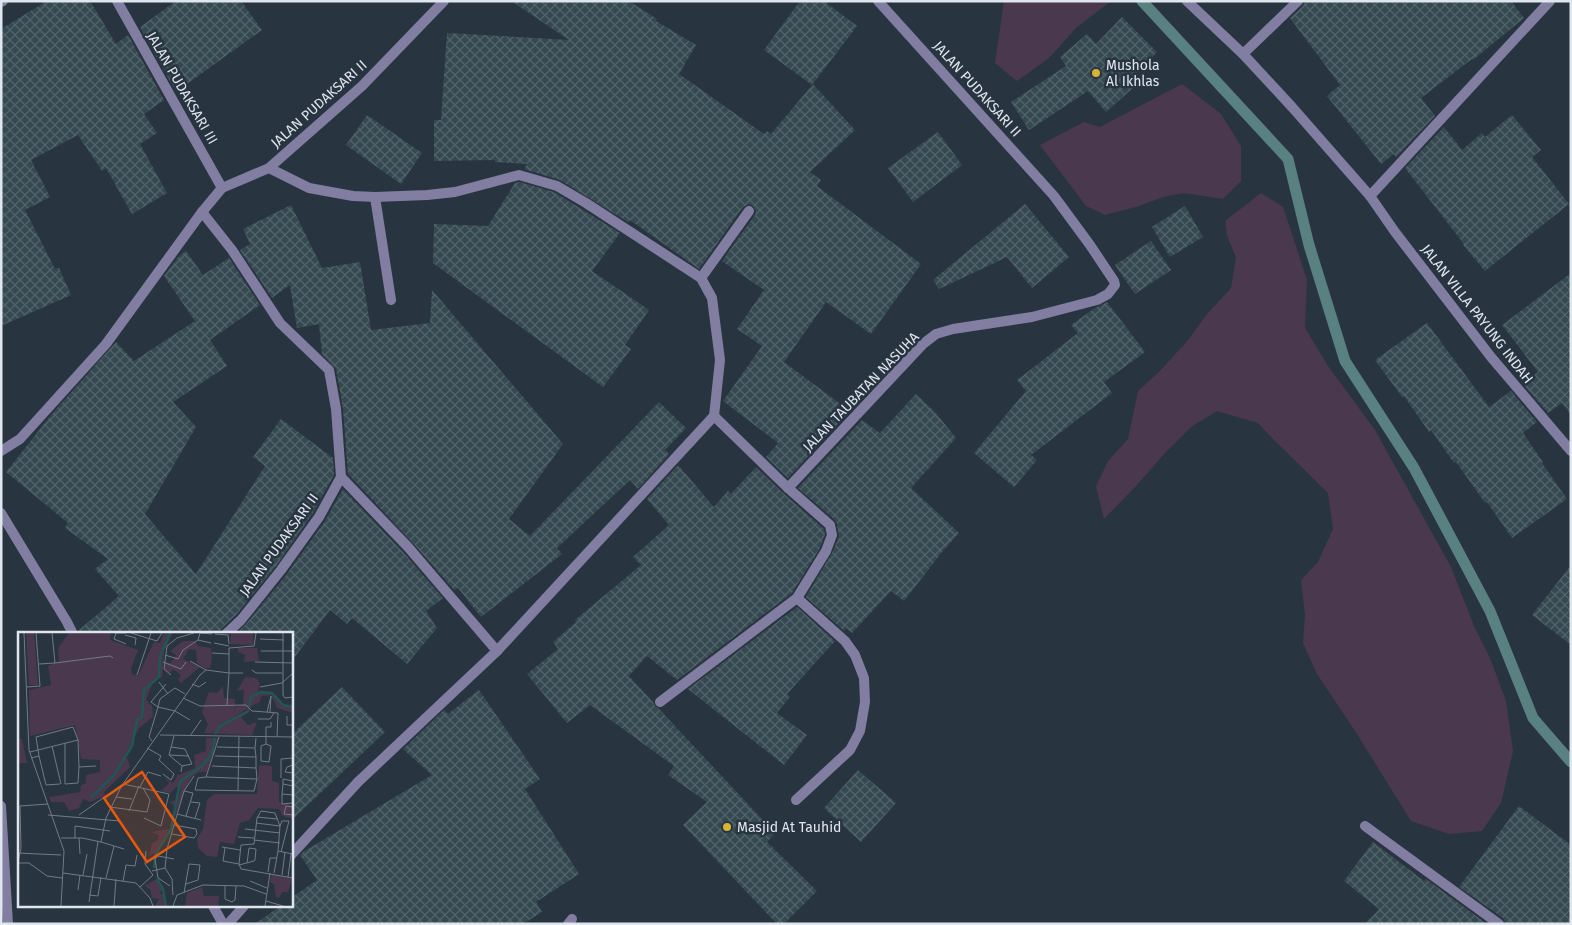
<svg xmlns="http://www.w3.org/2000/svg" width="1572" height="925" font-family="'Fira Sans',sans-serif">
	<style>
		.grass { fill: #4a384e }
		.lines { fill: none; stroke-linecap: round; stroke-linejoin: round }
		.stream { stroke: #598182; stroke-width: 11 }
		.building { fill: url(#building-cross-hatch) }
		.lane { stroke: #817ea1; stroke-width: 10 }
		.street { stroke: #817ea1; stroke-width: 10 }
		.poi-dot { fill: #d6b534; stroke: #293441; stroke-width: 2 }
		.labels { text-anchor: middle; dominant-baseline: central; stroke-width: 5; stroke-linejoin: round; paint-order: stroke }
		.poi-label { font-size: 14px; fill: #dfe6ee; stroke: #293441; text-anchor: start }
		.street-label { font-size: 14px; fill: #dfe6ee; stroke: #293441 }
		.inset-river { fill: none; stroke: #205654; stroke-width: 2.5 }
		.inset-road { fill: none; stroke: #727b86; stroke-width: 1 }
		.view { fill: #e8590c; fill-opacity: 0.15; stroke: #e8590c; stroke-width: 2.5 }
		.inset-edge { fill: none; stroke: #dfe6ee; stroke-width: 2.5 }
	</style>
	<defs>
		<pattern id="building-cross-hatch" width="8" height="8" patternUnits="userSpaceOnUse" patternTransform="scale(1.25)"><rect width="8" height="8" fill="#354951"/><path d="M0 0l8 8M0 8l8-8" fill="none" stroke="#52636a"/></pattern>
	</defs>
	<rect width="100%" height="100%" fill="#293441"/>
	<g class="grass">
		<path d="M1004,1H1111L1076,28L1049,58L1017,81L995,63Z"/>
		<path d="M1182,84L1221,114L1241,146V181L1223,199L1184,193L1163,197L1139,206L1105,215L1086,206L1040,145L1084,122L1100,127Z"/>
		<path d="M1261,193L1283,207L1307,280L1305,328L1328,366L1375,430L1451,567L1474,626L1490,658L1506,701L1513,751L1501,803L1482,831L1449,834L1411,821L1357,734L1317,674L1303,643L1305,615L1301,580L1318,562L1333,529L1328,493L1274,440L1258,423L1217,411L1191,427L1165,453L1136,486L1104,519L1096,486L1108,461L1128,439L1138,391L1159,372L1189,339L1207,314L1231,288L1236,258L1227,235L1225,221Z"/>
	</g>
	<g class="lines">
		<path class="stream" d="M1142,1L1288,159L1309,245L1345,361L1414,468L1490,611L1533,718L1571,762"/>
	</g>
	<g class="building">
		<path d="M47,1H90L116,44L128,35L164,100L144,114L157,133L140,144L167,193L132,214L106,168L102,171L78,135L31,160L50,197L25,210L55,269L59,268L71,295L1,326V29Z"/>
		<path d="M176,1H241L262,30L176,92L140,27Z"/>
		<path d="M511,1H629L657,19L656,21L696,45L679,74L764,134L767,131L771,134L813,84L855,130L810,172L821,180L817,186L921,264L871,334L826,302L784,362L850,411L788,478L766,457L778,443L723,401L762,346L737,329L764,290L722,261L755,215L756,211L753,206L749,204L743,207L699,269L630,220L628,222L560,180L524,169L527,164L495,162V160L434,161V120H441L447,33L569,40Z"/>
		<path d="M800,1H824L857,26L812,85L764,50Z"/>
		<path d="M1305,1H1511L1524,18L1473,60L1472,59L1421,98L1435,116L1396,157L1394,154L1381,164L1327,96L1340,85L1290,18L1303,6Z"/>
		<path d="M1122,17L1157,52L1128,82L1133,88L1106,112L1088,91L1029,130L1011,102L1066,66L1060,57L1087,34L1096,44Z"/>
		<path d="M367,115L422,153L401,184L346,145Z"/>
		<path d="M1512,115L1541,150L1532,157L1569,204L1485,271L1463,245L1464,244L1405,168L1444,127L1462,150L1482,133L1485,137Z"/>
		<path d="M938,132L962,165L913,202L888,168Z"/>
		<path d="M519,182L554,192L620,233L592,271L649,310L625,345L631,349L603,387L433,263L434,224L488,226L515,183Z"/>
		<path d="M1025,204L1069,257L1032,288L1007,257L939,289L933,280Z"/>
		<path d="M291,205L322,268L360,262L371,330L430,323L432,290L563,444L509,519L530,536L659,402L686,428L665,450L669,454L638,489L630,480L557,548L562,554L481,617L458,588L454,590L413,543L348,474L343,408L336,369L322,354L319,324L297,328L290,285L272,298L240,250L250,244L243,229Z"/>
		<path d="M1185,206L1203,237L1170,257L1152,227Z"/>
		<path d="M1151,241L1171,270L1135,294L1115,265Z"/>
		<path d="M186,251L203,275L229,258L260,305L210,340L227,366L173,402L196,427L145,514L196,574L265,466L253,457L281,419L333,458L334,475L313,513L276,566L236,615L221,629L219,634H80L79,630L119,596L95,569L108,559L65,528L68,523L6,472L52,414L116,342L134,361L195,321L164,276L179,256Z"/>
		<path d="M1571,273V415L1562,403L1548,413L1522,383L1538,372L1502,325Z"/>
		<path d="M1107,302L1145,352L1104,382L1112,393L1031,455L1037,460L1014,487L974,453L1026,391L1017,380L1078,333L1071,325L1095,308Z"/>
		<path d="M1427,323L1489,407L1511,391L1537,422L1523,433L1543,462L1542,463L1567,499L1512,538L1487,502L1485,503L1456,462L1454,463L1431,430L1429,432L1404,396L1402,397L1375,360Z"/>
		<path d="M916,394L935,412L956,438L911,488L959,533L942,552L904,601L891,591L852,633L846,628L844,631L806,597L832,553L839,537L837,524L835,520L798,488L862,420L880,433Z"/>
		<path d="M678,465L714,507L728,491L731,494L756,467L783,493L824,529L825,534L820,548L792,593L677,680L647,656L629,676L653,702L655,706L659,709L775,833L767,842L817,891L784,924H777L683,825L707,802L668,775L674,766L590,705L567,723L527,674L558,649L553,642L576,622L575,620L641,565L633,557L669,525L647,499Z"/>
		<path d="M343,489L403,552L443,598L426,611L437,628L407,664L352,618L347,624L330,610L291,662V634H236L246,624L287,574L325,521Z"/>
		<path d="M1571,565V645L1532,615Z"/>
		<path d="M797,607L835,641L787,694L790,697L777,713L807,735L784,765L688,689Z"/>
		<path d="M342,687L385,732L291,821V735Z"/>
		<path d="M479,690L540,779L525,789L579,874L536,902L542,912L523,924H255L280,906H291V898L317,880L300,855L303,852L432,775L403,749L444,710L448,714Z"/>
		<path d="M858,770L896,803L861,842L824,808Z"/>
		<path d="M1519,806L1571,845V924H1506L1503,918L1459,887Z"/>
		<path d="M1373,842L1424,881L1426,879L1487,924H1365L1379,909L1344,881Z"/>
	</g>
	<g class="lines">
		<path class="lane" d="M375,197L391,300"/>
		<g class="street">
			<path d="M117,1L222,188"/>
			<path d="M1187,1L1243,54L1292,107L1370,196L1395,232L1491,357L1571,451"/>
			<path d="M1,2L3,1"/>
			<path d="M1243,54L1298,1"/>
			<path d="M269,168L309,188L353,196L375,197L427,195L455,192L519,175L557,186L586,203L701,278L712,298L720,360L714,416L497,651L358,782L291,855"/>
			<path d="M1370,196L1550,1"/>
			<path d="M202,212L232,250L280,323L329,370L336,409L341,477L319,517L281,570L241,620L226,634"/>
			<path d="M701,278L749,211"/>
			<path d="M1,451L20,439L106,344L202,212L222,188L269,168L362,86L444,1"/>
			<path d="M341,477L408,547L497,651"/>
			<path d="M788,488L923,344L936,334L953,329L1032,317L1097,300L1108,294L1115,285L1114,281L1090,245L1054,196L878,1"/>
			<path d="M1,513L67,622L73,634"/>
			<path d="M660,702L797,598L826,551L832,535L830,525L788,488L714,416"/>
			<path d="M796,800L850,750L860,731L865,702L864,678L855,655L845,641L797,598"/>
			<path d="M1,806L8,924"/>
			<path d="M1365,826L1499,924"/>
			<path d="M213,906L223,924"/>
			<path d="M228,924L244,906"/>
			<path d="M568,924L572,919"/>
		</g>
	</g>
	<g class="poi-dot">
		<circle cx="1096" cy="73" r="5"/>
		<circle cx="727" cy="827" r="5"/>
	</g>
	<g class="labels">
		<g class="poi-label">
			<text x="1106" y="65">Mushola<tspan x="1106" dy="16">Al Ikhlas</tspan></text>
			<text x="737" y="827">Masjid At Tauhid</text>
		</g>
		<g class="street-label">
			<text transform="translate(182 88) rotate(60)">JALAN PUDAKSARI III</text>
			<text transform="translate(977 89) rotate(48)">JALAN PUDAKSARI II</text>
			<text transform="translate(319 104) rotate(-42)">JALAN PUDAKSARI II</text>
			<text transform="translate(1477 314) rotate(52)">JALAN VILLA PAYUNG INDAH</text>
			<text transform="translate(861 392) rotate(-46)">JALAN TAUBATAN NASUHA</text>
			<text transform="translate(279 545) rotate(-54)">JALAN PUDAKSARI II</text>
		</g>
	</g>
	<g transform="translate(18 632)">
		<rect width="275" height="275" fill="#293441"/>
		<path d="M8,1H16L20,53H11ZM51,1H93L92,8L120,18L113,37L114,42L120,44L136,10L142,11L146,1H155L146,19L144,45L135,50L128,68L134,74L135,85L121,96L108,122L112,135L86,160L87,164L72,170L65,167L61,176L51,179L46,170H33L31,165L62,160L63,153L68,151V143L82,140V128L63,127L57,93L12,104L11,58L33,53L30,34L41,29L40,16ZM165,9H177L180,14L193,16L194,27L192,36H187L179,31L178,18L171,17L165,27L182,35L163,51L160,48L163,43L155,37L152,41L147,38V30L153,31L158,23L152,19ZM220,16H239L241,29L226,30L227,23L220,20ZM226,56L229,57L230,76L216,85L217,75L225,74ZM188,106H200L189,140H180L172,147L156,187L149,184L156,182L157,175L151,170L160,167L163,157L158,155L153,161L143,159L151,151L146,145L155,151L160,143L177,136L176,123L188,119ZM0,107H4L9,131H0ZM241,133L254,134V149L261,151V170L275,174V187L265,184L261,177L240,176L231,188L222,191L216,212L202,210L199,225L189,224L180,216L179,207L185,197L189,168L196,162H239ZM151,197L137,221L131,224L134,211L140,208L141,203L133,200ZM254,242L274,247L270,260H264L261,266L258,265L256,252L252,250ZM139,247L144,257L142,262H146L148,274H137L141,267L134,266L132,257L126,254ZM184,255L186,264H201L200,274H167L169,261Z" fill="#4a384e"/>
		<path d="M227,45L238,46L242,51L240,60L258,63L266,72L275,74V81L259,76L253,63L243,64L242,70L233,74L231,80L223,85L230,93L239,90L234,103L186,101L190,92L184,80L191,60L199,61L205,54L206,66L217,67L216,85L229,78V57L219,59Z" fill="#4a384e"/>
		<path d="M213,1H235V13L212,12Z" fill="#4a384e"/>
		<path class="inset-river" d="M231,75L233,65L243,60L254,61L265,73L275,75M197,102L202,94L231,79M73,166L96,143L114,114L119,88L124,85L126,58L141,45L142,25L152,1M136,236L137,223L153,197L162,150L186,132L194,121L197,106M139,247L145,257L148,274"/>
		<path class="inset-road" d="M6,1L11,118L46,219L43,274M108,1H98L96,7L108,12M113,1L139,9L144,1M265,1V63L267,66L275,65M197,2L210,3L211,12M107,3L118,6L117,13M242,7L266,8M193,11L180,8L182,1L194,2M196,11L211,14M243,19H275M194,21L211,22M147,23L160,27L165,18L180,8M172,29L188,38M145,30L163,37L168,30M237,30L275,31M37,31L92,24L95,26M21,32L37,31L34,1M234,38L238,41H264M119,43L133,1M153,43L146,37L149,14L159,6L176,1M141,50L150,62M174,52L181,55L188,50M9,55L22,54L18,1M242,55L264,51L275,41M165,66L182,74L228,73L234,79L260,81L259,105M209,73L211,41H225M157,79L140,75L142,67L157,56L167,62M157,79L172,88M249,80L253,64L252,80M269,84V93H275M240,87H252L256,81M142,103L275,105M156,104L151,123L164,134L163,140M172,104L183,88M201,105L188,145L239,147L238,136M134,109L131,105L140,75L133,70L148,52M47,111V152L60,151L61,135M248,112L253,114L251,130L243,129V114L248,112V95H253V90M34,114L43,152M153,115L167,117L174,132L164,134M199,115L237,116L238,106M129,116L143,124L141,128L156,142L153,148L145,142M12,120L60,108L61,135L78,134M151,123L171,124M21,124L28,153L42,152M197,124L238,125L237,116M13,126L21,124L18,105L55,95L60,108M275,133L269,135L267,140L275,141M194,134L238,136V125M188,145L180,146L177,158L236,159L239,147M263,146V127L275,126M275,149L265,147V152L275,154M105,152L151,162L143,194L126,186M265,152L264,162L275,163M122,155L130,140L143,144M166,159L176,144M220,159L221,105M264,162V172L275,171M98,165L114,167M173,170L182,171L177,186M92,175L129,180L132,168L125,156M275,175L268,174L266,182L275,183M111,179L121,154M159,182L183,188M30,183L102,189M61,183L105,152L182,43L188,38L211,41V16L236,14L238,1M239,185L259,187M238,191L262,194M262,194L264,189H271L263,220M227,197L262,201M154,202L176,206L179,202L178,197L156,193M220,205L236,206M43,206H64L83,210L88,186L103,155M57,206V194L92,199M61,206L62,222M236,208L262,211M83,210L106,217M204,215L222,218M207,216L205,229L221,232M0,221L43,223M275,222L260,219L262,194L257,181L243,179L239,186L236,212L223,213L221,232L223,237L275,246M0,231L3,216L2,174L30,172M0,231H11L29,244L44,246M221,233L236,229L237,228L238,217L231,216L229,231M147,236L154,247L155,263M134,239L147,236L149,217L166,159L175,161L168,184M250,240L252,226H259M45,241L118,251L132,266L135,274M256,241L260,219M65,243L69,222M264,243L267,220M270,245L273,222M88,246L96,214M105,249L108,233L117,234L119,223M232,249L249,256M207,253V267L214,270L217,268L218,254M152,254L140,246L137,227L140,224L156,227M122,255L135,243L127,232L128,219M60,258L62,243M166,261L171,232L182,233L180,248L168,252M71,263L80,264L83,245M248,269L265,274M71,270L80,209M96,274L98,247M155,274L159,263L185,253L226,254L248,262M247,274L252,241"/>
		<path class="view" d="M124,140L167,205L129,230L86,166Z"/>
		<rect width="275" height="275" class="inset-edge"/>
	</g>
	<rect width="1572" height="925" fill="none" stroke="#dfe6ee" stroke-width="5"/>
</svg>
